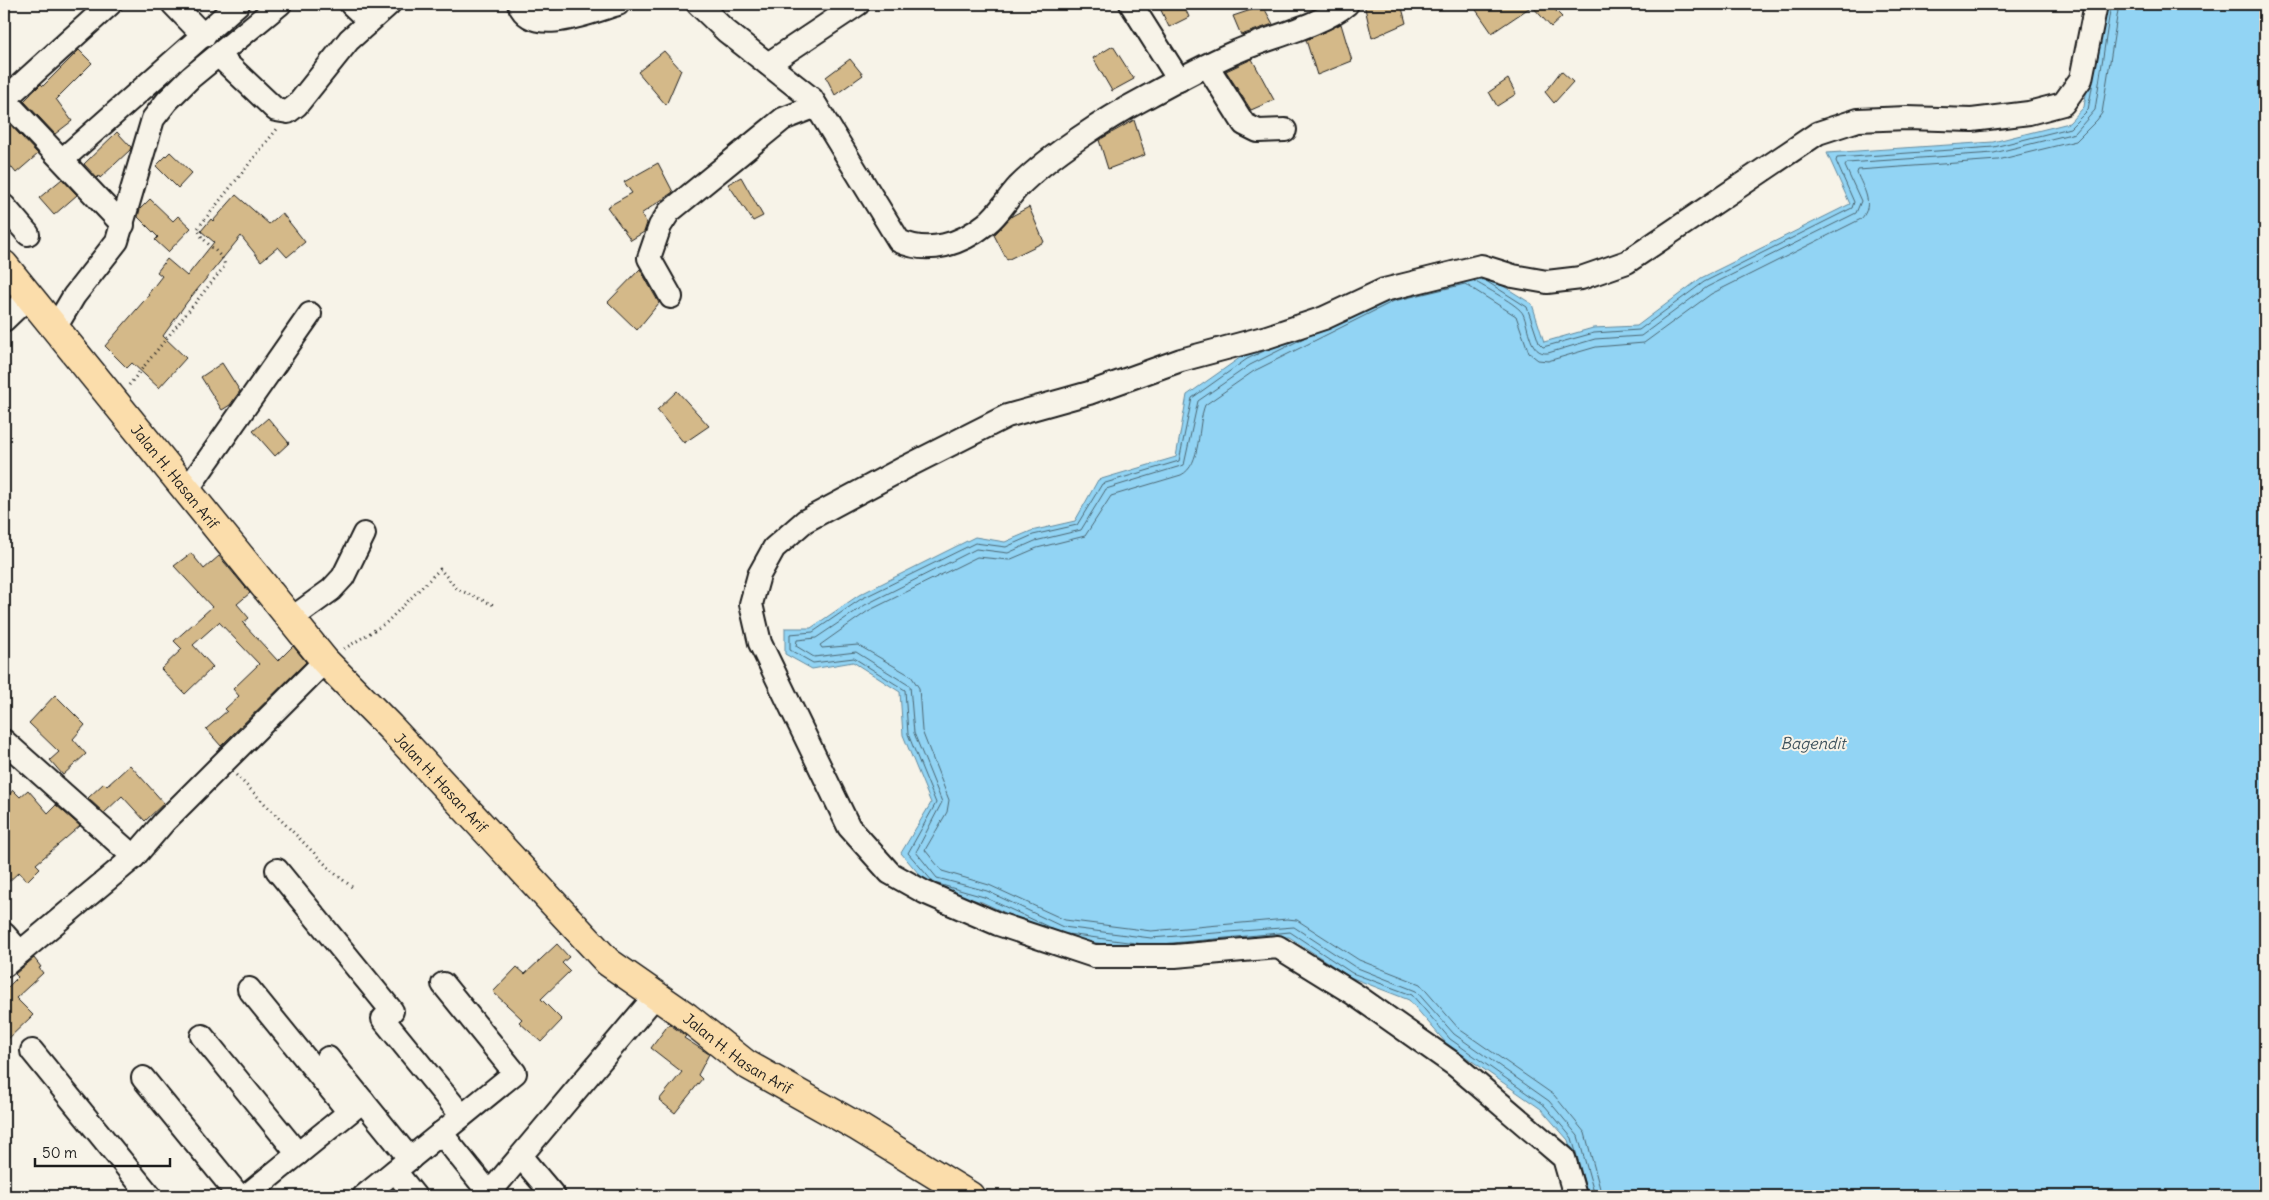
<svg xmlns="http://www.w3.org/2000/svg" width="2269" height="1200" font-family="Delius,sans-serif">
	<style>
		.water { fill: #92d4f4; stroke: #638a9e }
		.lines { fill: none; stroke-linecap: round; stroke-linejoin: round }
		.shore { stroke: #4b6672; stroke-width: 1 }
		.building { fill: #d4b989; stroke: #1c1c1c }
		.minor-casing { stroke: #1c1c1c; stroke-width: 26 }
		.major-casing { stroke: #1c1c1c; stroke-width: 31 }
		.path { stroke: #1c1c1c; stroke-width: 3; stroke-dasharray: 1 4; stroke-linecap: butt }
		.minor { stroke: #f7f3e8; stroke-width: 22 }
		.major { stroke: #fbddab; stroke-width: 28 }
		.labels { text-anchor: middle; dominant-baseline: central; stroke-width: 4; stroke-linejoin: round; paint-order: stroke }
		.street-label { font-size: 15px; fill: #1c1c1c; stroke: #f7f3e8 }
		.water-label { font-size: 16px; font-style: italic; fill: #3f535d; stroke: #f7f3e8 }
	</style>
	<rect width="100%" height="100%" fill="#f7f3e8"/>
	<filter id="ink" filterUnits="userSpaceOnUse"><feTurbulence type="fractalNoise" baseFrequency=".02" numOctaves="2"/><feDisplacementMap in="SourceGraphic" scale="10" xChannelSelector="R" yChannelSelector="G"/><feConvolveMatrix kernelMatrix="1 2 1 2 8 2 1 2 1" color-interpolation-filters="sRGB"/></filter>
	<g filter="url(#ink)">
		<path class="water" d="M2100,4H2265V1196H1584L1568,1140L1541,1109L1446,1043L1409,1000L1350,977L1289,937L1151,950L1059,938L982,902L931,888L901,853L931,803L903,735L900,692L853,662L812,669L785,654V628H811L859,595L975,537L1005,542L1031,531L1075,521L1098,480L1176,457L1187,395L1244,355L1388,284L1468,264L1532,304L1544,342L1593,328L1637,326L1701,278L1850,204L1827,153L1993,142L2069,123L2084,107Z"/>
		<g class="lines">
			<g class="shore">
				<path d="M1474,281C1484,287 1519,305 1523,314C1529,327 1529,355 1548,353L1595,339L1641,336L1707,287L1856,213L1861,201L1845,166L1847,163L1994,153L2075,133L2095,110L2111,4"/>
				<path d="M1486,281L1527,307L1539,343L1543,347L1594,333L1639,330L1704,282L1852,208L1854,202L1836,161L1837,158L1994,147L2070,128L2088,110L2093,82"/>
				<path d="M1304,338L1250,365L1198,401L1184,465L1106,489L1081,530L1035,541L1008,553L976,549L865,605L816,638L797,640L796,646L814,657L856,652L910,686L914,733L942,802L916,852L937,878L987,891L1063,927L1151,938L1294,927L1355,967L1416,991L1454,1034L1549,1101L1578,1136L1595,1196"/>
				<path d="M933,882L908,853L936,803L908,734L905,690L854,658L813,663L790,650V634L813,632L861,599L975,543L1006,547L1033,535L1077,525L1102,484L1179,461L1192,398L1247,359L1264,351"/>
				<path d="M938,884L984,897L1051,928"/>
				<path d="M1067,934L1143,944"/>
				<path d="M1162,944L1290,932L1352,973L1412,995L1450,1039L1545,1106L1572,1138L1588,1196"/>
				<path d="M1602,1196L1585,1133L1554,1095L1459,1029L1420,984L1359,960L1297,920L1287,919L1151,931L1065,920L989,885L942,871L925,850L947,812L949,800L922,731L919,688L911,676L858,645L822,648L820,645L868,611L977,557L1009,560L1037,548L1085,536L1111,496L1181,475C1202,465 1197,425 1205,405L1254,371L1394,301L1465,284L1516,316L1529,353L1538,360L1548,361L1596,347L1644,343L1711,294L1861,219C1875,204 1863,188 1857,173L1858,170L1998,160L2076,141L2097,120L2102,113L2119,4"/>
			</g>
		</g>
		<g class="building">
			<path d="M1158,4H1183L1189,17L1169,27Z"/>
			<path d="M1364,4H1401L1406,23L1372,38Z"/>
			<path d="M1472,4H1549L1562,17L1551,27L1532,6L1492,33Z"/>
			<path d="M1263,6L1273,24L1241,35L1233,16Z"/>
			<path d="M1341,24L1352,61L1317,75L1306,40Z"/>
			<path d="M1113,46L1134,79L1112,91L1093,58Z"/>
			<path d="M79,50L92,63L56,99L72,121L55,134L24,101L41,84L43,86Z"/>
			<path d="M664,51L681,70L666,105L638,72Z"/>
			<path d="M850,59L863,75L835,95L826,77Z"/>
			<path d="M1252,59L1274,100L1251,110L1226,71Z"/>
			<path d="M1561,71L1573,82L1554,103L1545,92Z"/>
			<path d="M1508,79L1516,94L1497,106L1489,92Z"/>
			<path d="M4,118L38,154L16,173L4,158Z"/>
			<path d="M1134,120L1145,155L1108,169L1099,140Z"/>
			<path d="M117,132L131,147L130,150L100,178L99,176L97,178L84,164Z"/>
			<path d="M170,152L192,173L178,188L156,166Z"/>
			<path d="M658,163L673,192L641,214L647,223L644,232L631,240L607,207L632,193L624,182Z"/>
			<path d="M741,177L763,216L753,221L728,184Z"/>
			<path d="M62,179L77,195L54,215L39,198Z"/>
			<path d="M236,195L269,224L282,213L305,242L287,257L278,247L261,261L241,236L187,302L163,336L186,358L159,388L132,363L127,368L105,346L149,295L148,294L162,276L157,272L167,259L187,276L214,242L201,231L211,219L213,221Z"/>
			<path d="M150,199L173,221L178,216L191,228L168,252L155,240L158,237L138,217L140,209Z"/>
			<path d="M1029,207L1044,242L1007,260L994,235L1012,216Z"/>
			<path d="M640,269L659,303L637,330L608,302Z"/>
			<path d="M222,363L240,391L230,405L222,410L201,377Z"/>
			<path d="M677,391L709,426L684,443L657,410Z"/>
			<path d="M268,418L289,443L275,456L253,431Z"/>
			<path d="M191,553L204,569L219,556L250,593L237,604L249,618L243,623L278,661L293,646L306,662L221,746L206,729L227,711L225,709L239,696L233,689L259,664L219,622L193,645L213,667L185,694L161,669L182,649L174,641L212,607L174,566Z"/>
			<path d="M55,695L85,725L73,739L86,754L63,775L50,760L59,752L29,723Z"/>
			<path d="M130,765L164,803L145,821L122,796L104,813L88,798L104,783L107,786Z"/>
			<path d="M13,790L20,797L28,790L48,813L56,805L80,826L36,864L40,868L27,881L19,872L4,886V801Z"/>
			<path d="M557,944L569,957L562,963L570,971L541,999L562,1020L541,1042L519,1022L522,1019L493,992L517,967L525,974Z"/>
			<path d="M34,958L41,967L39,968L43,973L16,998L33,1015L4,1043V984L7,988L18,977L15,974Z"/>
			<path d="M669,1024L686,1036L684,1038L709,1054L698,1075L702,1079L675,1113L659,1100L682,1072L651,1048Z"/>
		</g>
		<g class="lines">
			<g class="minor-casing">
				<g id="minor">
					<path d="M173,4L204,36"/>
					<path d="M351,4L369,21"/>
					<path d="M519,4C533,38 593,11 618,4"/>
					<path d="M698,4L726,31L812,99L899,241C929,255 961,244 986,224C999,214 1007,199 1018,187C1050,155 1105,119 1145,98C1174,82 1203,66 1233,53C1266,38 1321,26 1347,4"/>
					<path d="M1131,4L1179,80"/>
					<path d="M218,55L276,110L288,112L297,105L349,40L389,4"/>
					<path d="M768,64L858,4"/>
					<path d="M1208,67L1244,124L1258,131L1285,130"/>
					<path d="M4,99L123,225"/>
					<path d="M4,100L110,4"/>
					<path d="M62,160L238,4"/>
					<path d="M4,206L28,234"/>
					<path d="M671,297L649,258L660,226L669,212L783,119L816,106"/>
					<path d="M4,320L29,296"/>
					<path d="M55,328L74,296L117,241L153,119L167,101L190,78L280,4"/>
					<path d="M187,490L310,314"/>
					<path d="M291,619L331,590L343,577L364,534"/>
					<path d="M4,741L134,857"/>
					<path d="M277,870L392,1011L383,1019L462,1116"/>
					<path d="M4,934L20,952"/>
					<path d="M4,966L134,857L164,822L325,661"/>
					<path d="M249,989L349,1112"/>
					<path d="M202,1036L298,1154"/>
					<path d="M32,1051L150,1196"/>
					<path d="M328,1058L410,1159"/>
					<path d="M143,1078L239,1196"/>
					<path d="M441,1133L490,1194"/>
					<path d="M521,1157L554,1196"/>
					<path d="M395,1171L415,1196"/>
					<path d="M246,1196L363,1101"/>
					<path d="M364,1196L515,1073L443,984"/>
					<path d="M487,1196L656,995"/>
					<path d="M1575,1196L1564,1158L1455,1065L1354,994L1278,947L1175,956H1094L998,924L924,892L890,873L849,827L760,643L751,604L759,575L774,548L805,521L906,467L1007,416L1089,393L1181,360L1267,337L1324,318L1384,290L1481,266L1513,276L1547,282L1581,278L1627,262L1818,133L1858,120L1907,118L1972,120L2029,113L2063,104L2081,79L2096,4"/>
				</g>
			</g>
			<g class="major-casing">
				<g id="major">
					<path id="s1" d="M4,265L325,661L390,727L608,962L687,1017L746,1064L858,1127L970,1196"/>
				</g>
			</g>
			<g class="path">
				<path d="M129,385L224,267C228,255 199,242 198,228L277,129"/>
				<path d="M344,649L386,623L440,569L457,589L496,606"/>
				<path d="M236,775L333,872L352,887"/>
			</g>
			<use href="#minor" class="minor"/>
			<use href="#major" class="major"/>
		</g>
	</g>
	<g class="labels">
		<g class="street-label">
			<text stroke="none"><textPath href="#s1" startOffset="272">Jalan H. Hasan Arif</textPath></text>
			<text stroke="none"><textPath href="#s1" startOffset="678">Jalan H. Hasan Arif</textPath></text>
			<text stroke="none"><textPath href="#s1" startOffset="1082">Jalan H. Hasan Arif</textPath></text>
		</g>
		<g class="water-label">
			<text x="1813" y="743">Bagendit</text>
		</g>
	</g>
	<rect width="2269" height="1200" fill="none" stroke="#f7f3e8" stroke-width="20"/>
	<rect x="10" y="10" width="2249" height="1180" fill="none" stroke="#1c1c1c" stroke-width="2" filter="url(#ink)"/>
	<path d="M35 1158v8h135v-8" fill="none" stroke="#1c1c1c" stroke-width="2.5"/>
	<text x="42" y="1158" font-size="15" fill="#1c1c1c" stroke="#f7f3e8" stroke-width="4" paint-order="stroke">50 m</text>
</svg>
